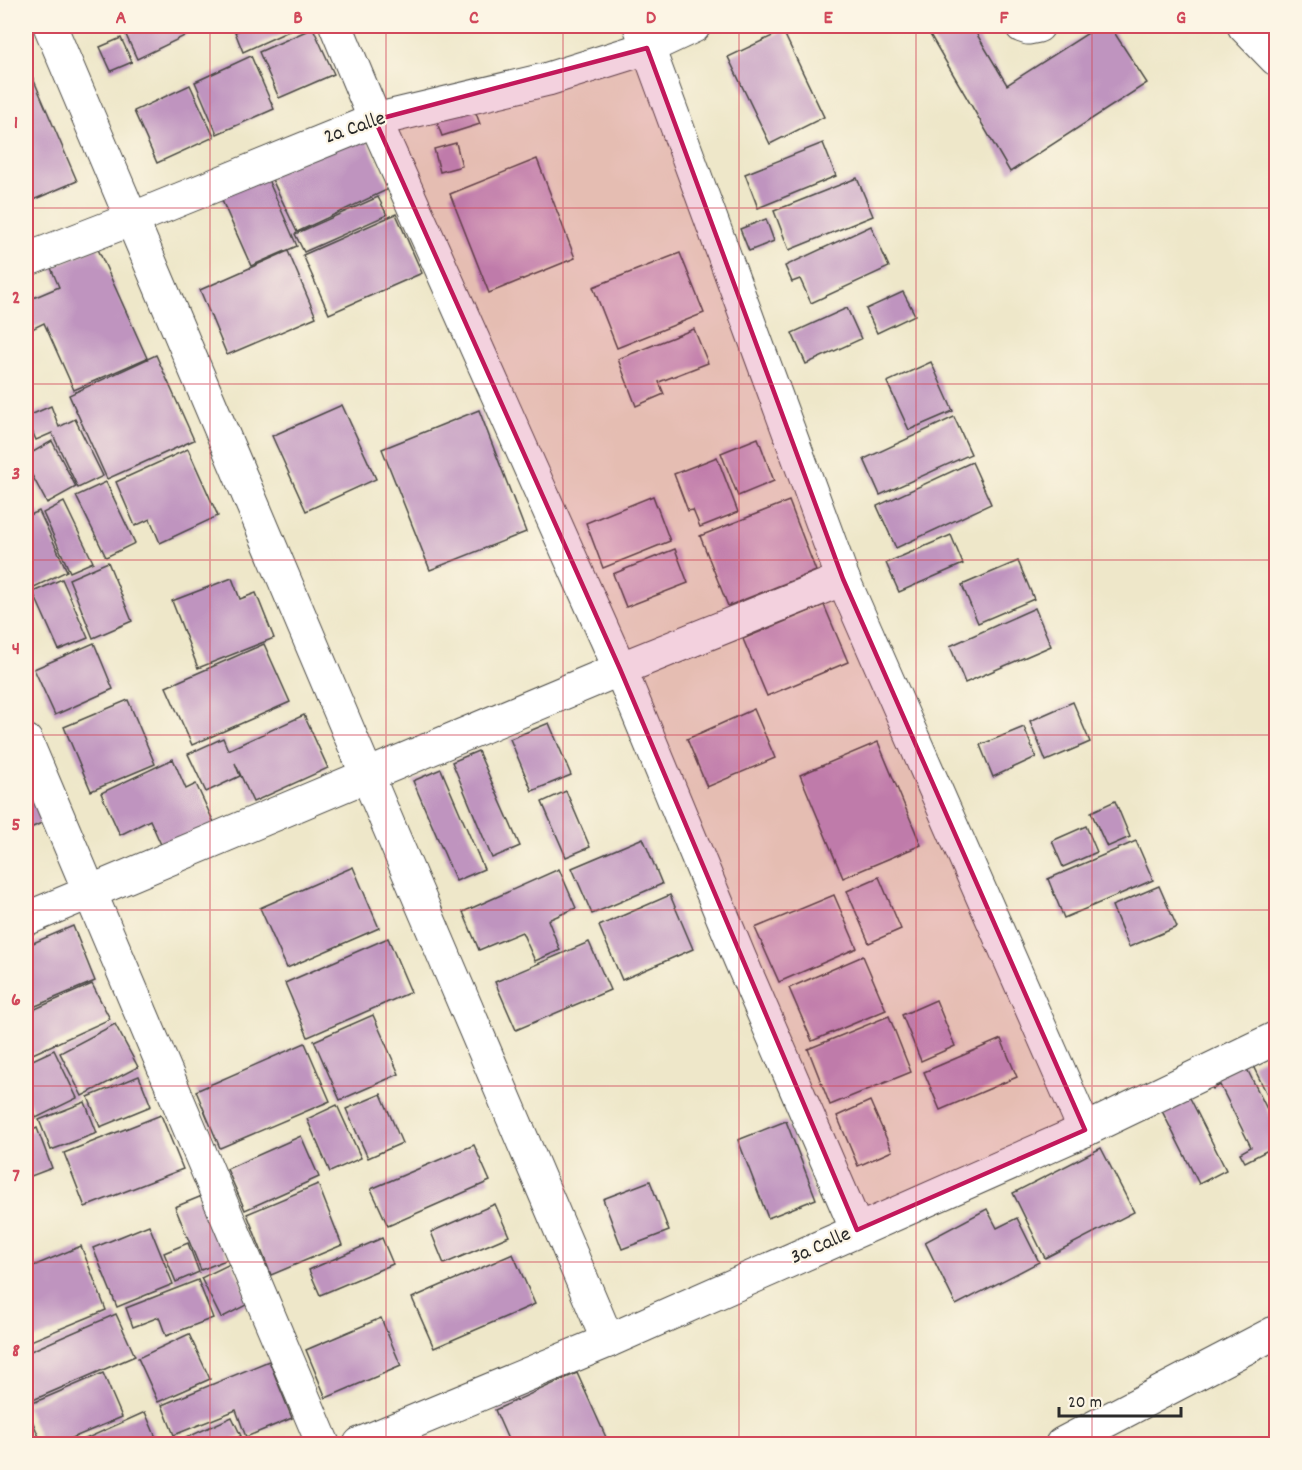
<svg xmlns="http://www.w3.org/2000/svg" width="1302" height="1470" font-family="Dekko,sans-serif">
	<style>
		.building { fill: #bf94bf }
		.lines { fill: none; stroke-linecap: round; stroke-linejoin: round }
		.minor-casing { stroke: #484743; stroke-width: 35 }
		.highway-casing { stroke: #484743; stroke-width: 35 }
		.minor { stroke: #fff; stroke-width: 33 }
		.highway { stroke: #fff; stroke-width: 33 }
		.marked { fill: #c2185b; fill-opacity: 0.2; stroke: #c2185b; stroke-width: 4.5; stroke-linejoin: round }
		.grid { fill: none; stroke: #d1495b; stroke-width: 1.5; stroke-opacity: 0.55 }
		.labels { text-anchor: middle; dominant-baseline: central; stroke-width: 4.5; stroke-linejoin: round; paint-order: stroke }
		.street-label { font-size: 21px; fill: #2b2b2b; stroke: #fcf5e5 }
		.neatline { fill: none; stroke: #d1495b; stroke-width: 2 }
		.grid-label { font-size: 20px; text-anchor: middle; font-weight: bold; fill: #d1495b }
	</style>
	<rect width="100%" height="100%" fill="#fcf5e5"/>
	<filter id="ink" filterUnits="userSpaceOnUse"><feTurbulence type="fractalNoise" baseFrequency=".0167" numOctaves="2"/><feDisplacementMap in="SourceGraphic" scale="12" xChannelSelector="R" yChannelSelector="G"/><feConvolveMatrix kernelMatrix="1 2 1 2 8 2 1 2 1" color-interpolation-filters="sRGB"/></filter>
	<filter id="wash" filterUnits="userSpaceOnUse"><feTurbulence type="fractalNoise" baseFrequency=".008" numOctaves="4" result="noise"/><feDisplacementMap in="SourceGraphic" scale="24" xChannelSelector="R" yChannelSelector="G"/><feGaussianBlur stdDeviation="1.35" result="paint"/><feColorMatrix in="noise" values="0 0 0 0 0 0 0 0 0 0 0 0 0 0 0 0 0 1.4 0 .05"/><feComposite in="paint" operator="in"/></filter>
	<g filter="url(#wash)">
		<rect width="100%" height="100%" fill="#eee7c9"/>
		<g id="blocks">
			<g class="building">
				<path d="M145,26H195L197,30L137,59L126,35Z"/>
				<path d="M249,26H300L243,52L235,32Z"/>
				<path d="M925,26H972L1007,85L1099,26H1110L1147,83L1010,172Z"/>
				<path d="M313,28L334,74L279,98L259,52Z"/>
				<path d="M783,31L824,117L770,144L728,57Z"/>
				<path d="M121,38L132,62L111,71L100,47Z"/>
				<path d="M251,56L274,109L217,134L195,82Z"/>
				<path d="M26,62L77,181L26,203Z"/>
				<path d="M190,85L214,137L157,163L134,111Z"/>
				<path d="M473,105L480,124L442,136L435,117Z"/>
				<path d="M363,132L389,189L297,232L270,175Z"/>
				<path d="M456,143L462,166L440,172L434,149Z"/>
				<path d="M823,143L836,176L758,208L745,174Z"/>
				<path d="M537,159L575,258L489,293L450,194Z"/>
				<path d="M266,175L297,246L251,266L220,196Z"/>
				<path d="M857,178L873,216L789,250L774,211Z"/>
				<path d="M378,197L387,215L304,252L295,234Z"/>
				<path d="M396,214L422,273L329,314L303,255Z"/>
				<path d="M766,219L774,241L749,251L740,229Z"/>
				<path d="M871,226L889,267L811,303L800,279L792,282L785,266Z"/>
				<path d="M97,247L147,358L74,390L44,323L30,330L26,318V301L59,287L51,268Z"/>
				<path d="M288,251L316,317L227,355L200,290Z"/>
				<path d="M680,253L704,313L617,348L593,287Z"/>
				<path d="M903,292L915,315L877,333L866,309Z"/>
				<path d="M847,308L861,339L806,364L792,333Z"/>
				<path d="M694,329L708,363L659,382L664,394L636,406L618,359Z"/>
				<path d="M156,355L194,440L107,479L69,395Z"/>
				<path d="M931,362L953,411L909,430L887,382Z"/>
				<path d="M342,405L376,479L306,511L272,436Z"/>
				<path d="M51,406L59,427L75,419L103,476L78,488L52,433L36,440L26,417Z"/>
				<path d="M479,410L526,532L430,570L382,449Z"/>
				<path d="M954,417L971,454L880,495L864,459Z"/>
				<path d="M758,438L774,481L738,496L721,453Z"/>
				<path d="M52,441L76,487L47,503L26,464V456Z"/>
				<path d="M188,449L218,516L160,543L150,519L135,526L116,482Z"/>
				<path d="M717,457L738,512L700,527L693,510L688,511L674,474Z"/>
				<path d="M972,462L991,504L896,548L877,506Z"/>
				<path d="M106,482L135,543L106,557L76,496Z"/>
				<path d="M653,496L670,541L603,568L586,523Z"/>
				<path d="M789,501L816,571L728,606L700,536Z"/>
				<path d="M64,502L93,562L70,572L43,513Z"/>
				<path d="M39,511L67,571L26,591V517Z"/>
				<path d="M951,535L963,564L899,592L886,563Z"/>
				<path d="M675,549L688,583L626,607L613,574Z"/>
				<path d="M1018,561L1034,599L978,623L962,585Z"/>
				<path d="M108,562L132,621L93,638L69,579Z"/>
				<path d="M232,578L240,599L256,593L274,638L198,668L172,601Z"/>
				<path d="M62,579L88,638L59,650L33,592Z"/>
				<path d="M824,605L848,662L767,696L743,639Z"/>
				<path d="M1035,608L1051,646L965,683L950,646Z"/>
				<path d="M94,643L113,689L55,715L34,669Z"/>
				<path d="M264,644L290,702L192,745L166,687Z"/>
				<path d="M128,700L155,764L91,791L64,727Z"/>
				<path d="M1073,702L1090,742L1046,761L1030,721Z"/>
				<path d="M754,709L775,758L707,787L687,739Z"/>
				<path d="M304,715L328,768L253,802L235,763L240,776L206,792L188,754L223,738L228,750Z"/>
				<path d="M549,723L571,775L532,791L510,739Z"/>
				<path d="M1024,727L1036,757L993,777L980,745Z"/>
				<path d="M878,742L921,845L843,878L800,775Z"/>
				<path d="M478,751L520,846L492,858L452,762Z"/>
				<path d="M173,759L186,789L196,784L215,825L163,849L150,820L120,835L101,793Z"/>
				<path d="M441,769L484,869L456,881L413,781Z"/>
				<path d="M26,772L46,821L26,830Z"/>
				<path d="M566,791L590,847L566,857L542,802Z"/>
				<path d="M1115,801L1130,837L1107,847L1091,812Z"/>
				<path d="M1086,826L1097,852L1063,867L1052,841Z"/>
				<path d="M643,838L662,884L592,914L572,868Z"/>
				<path d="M1136,841L1153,880L1064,918L1048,879Z"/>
				<path d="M353,867L379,928L287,968L260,908Z"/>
				<path d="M559,869L576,908L548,920L560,950L535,961L522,932L479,950L463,912Z"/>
				<path d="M879,877L901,929L869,943L847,891Z"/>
				<path d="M1159,886L1177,927L1129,947L1112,906Z"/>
				<path d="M670,895L693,949L622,980L599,926Z"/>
				<path d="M834,895L857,948L779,982L755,928Z"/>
				<path d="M73,926L95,981L26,1010V946Z"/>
				<path d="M388,938L411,992L308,1037L285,983Z"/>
				<path d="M589,942L610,990L516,1030L495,982Z"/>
				<path d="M863,956L886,1010L812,1041L789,988Z"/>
				<path d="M92,984L110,1019L26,1057V1013Z"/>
				<path d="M936,1000L955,1046L921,1061L902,1015Z"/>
				<path d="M373,1015L399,1074L340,1100L314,1041Z"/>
				<path d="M889,1016L911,1072L830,1105L808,1049Z"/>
				<path d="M115,1024L138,1067L82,1096L60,1053Z"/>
				<path d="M1001,1039L1017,1077L940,1110L924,1072Z"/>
				<path d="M305,1043L330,1101L220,1148L196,1091Z"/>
				<path d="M54,1050L77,1098L36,1118L26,1095V1063Z"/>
				<path d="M1276,1052V1112L1252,1064Z"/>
				<path d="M1243,1061L1276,1127V1146L1245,1162L1240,1153L1251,1147L1220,1085L1213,1089L1207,1079Z"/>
				<path d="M139,1076L151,1106L100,1127L88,1097Z"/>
				<path d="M1186,1090L1226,1170L1199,1184L1158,1103Z"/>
				<path d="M381,1094L402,1143L368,1158L346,1109Z"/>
				<path d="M870,1101L892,1151L858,1166L837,1116Z"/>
				<path d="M85,1102L97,1133L51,1150L39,1120Z"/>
				<path d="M337,1105L361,1158L330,1172L307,1119Z"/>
				<path d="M161,1115L183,1169L85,1207L64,1153Z"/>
				<path d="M786,1121L816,1199L768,1218L738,1140Z"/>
				<path d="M37,1128L52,1168L26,1178V1133Z"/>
				<path d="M301,1136L319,1177L245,1210L227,1169Z"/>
				<path d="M474,1145L490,1181L388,1226L371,1189Z"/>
				<path d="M1101,1148L1134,1212L1045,1258L1013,1193Z"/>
				<path d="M650,1181L669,1231L622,1249L603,1199Z"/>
				<path d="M318,1184L342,1245L271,1275L247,1214Z"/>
				<path d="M202,1196L228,1259L201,1270L175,1207Z"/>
				<path d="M495,1204L509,1236L444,1264L431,1232Z"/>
				<path d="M987,1209L997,1228L1017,1218L1039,1262L956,1305L925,1242Z"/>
				<path d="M149,1225L173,1284L117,1307L93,1248Z"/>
				<path d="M382,1238L393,1264L320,1295L309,1270Z"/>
				<path d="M188,1243L199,1272L176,1282L164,1253Z"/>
				<path d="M81,1246L106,1310L26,1343V1269Z"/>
				<path d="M513,1254L535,1304L434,1348L412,1298Z"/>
				<path d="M232,1263L250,1303L221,1318L201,1278Z"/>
				<path d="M198,1280L213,1318L166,1336L159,1317L133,1327L126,1308Z"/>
				<path d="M116,1314L135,1356L26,1403V1353Z"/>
				<path d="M381,1318L401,1366L326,1398L306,1350Z"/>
				<path d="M189,1334L210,1379L158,1402L138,1358Z"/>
				<path d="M269,1361L292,1418L246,1437L236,1410L174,1435L162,1405Z"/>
				<path d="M103,1373L122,1417L58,1444H42L26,1406Z"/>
				<path d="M577,1373L609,1444H510L495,1410Z"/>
				<path d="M145,1412L157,1440L146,1444H85L83,1440Z"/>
				<path d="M232,1417L241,1436L223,1444H181L179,1441Z"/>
			</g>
		</g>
	</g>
	<g filter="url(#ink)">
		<use href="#blocks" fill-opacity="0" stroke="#484743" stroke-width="1.5"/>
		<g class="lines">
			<g class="minor-casing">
				<g id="minor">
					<path d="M50,26L367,775L608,1341"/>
					<path d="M336,26L375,120L620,669L740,959L857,1230"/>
					<path d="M640,26L843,579L1085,1130"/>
					<path d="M1022,26L1028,28L1038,26"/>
					<path d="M26,260L132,219L375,120L548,79L647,48L694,26"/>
					<path d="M26,741L323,1444"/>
					<path d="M26,919L620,669L843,579"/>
					<path d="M360,1444L608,1341L1085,1130L1276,1038"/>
					<path d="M1062,1444L1276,1332"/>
				</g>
			</g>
			<g class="highway-casing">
				<path id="highway" d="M1244,26L1276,59"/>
			</g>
			<use href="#minor" class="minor"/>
			<use href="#highway" class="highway"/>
		</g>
	</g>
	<path class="marked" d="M647,48L843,579L1085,1130L857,1230L620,669L375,120Z"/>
	<path class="grid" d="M210,26V1444M386,26V1444M563,26V1444M739,26V1444M916,26V1444M1092,26V1444M26,208H1276M26,384H1276M26,560H1276M26,735H1276M26,910H1276M26,1086H1276M26,1262H1276"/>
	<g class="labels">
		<g class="street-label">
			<text transform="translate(355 129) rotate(-19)">2a Calle</text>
			<text transform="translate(821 1247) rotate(-24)">3a Calle</text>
		</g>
	</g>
	<rect width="1302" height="1470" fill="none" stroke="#fcf5e5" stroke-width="66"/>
	<path d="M1059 1407v9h122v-9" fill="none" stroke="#2b2b2b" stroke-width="3"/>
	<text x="1068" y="1407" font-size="18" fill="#2b2b2b" stroke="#fcf5e5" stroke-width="4.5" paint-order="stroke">20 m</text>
	<rect x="33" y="33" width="1236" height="1404" class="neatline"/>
	<g class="grid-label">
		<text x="121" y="23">A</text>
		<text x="298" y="23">B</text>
		<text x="474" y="23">C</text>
		<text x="651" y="23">D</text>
		<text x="828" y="23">E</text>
		<text x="1004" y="23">F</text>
		<text x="1181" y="23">G</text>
		<text x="16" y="128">1</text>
		<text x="16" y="303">2</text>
		<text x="16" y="479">3</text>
		<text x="16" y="654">4</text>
		<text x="16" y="830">5</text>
		<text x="16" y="1005">6</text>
		<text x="16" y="1181">7</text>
		<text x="16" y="1356">8</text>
	</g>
</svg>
